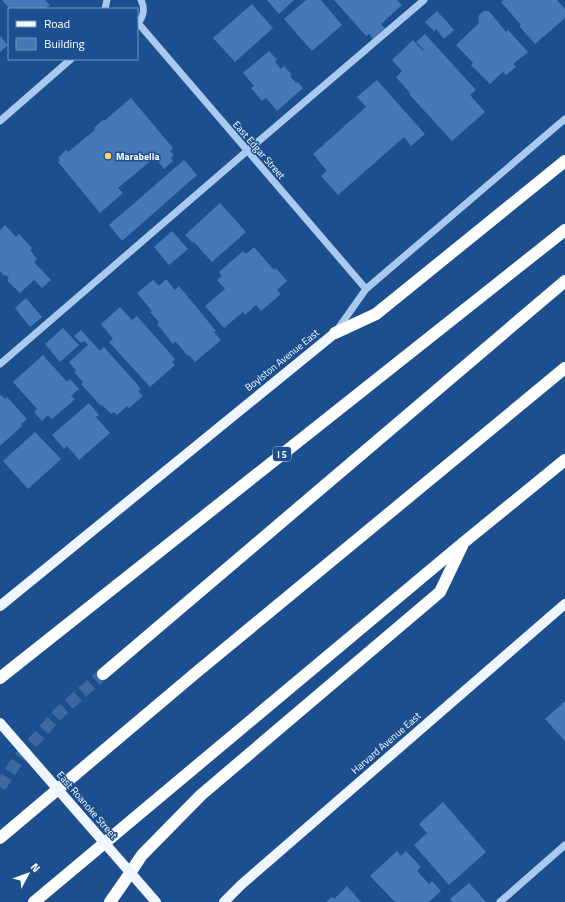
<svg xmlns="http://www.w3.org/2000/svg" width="565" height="902" font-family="'Titillium Web',sans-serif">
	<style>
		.building { fill: #4478b7 }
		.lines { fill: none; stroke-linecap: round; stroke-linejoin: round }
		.highway-tunnel { stroke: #3d69a0; stroke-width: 12; stroke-dasharray: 12 6; stroke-linecap: butt }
		.minor { stroke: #a9c9ee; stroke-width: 7 }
		.major { stroke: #f0f6ff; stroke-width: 10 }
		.highway { stroke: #fff; stroke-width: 12 }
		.major-bridge { stroke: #f0f6ff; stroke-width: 10 }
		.poi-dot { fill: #ffd166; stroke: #1b4f8f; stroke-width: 1.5 }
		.labels { text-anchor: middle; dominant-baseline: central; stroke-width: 3; stroke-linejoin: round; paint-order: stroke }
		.shield { fill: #1b4f8f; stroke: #bbcadd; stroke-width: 1 }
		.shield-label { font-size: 9px; font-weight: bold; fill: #fff }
		.street-label { font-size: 10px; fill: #fff; stroke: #1b4f8f }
		.poi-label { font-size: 10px; font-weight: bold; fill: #fff; stroke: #1b4f8f; text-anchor: start }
	</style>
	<rect width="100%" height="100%" fill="#1b4f8f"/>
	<g class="building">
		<path d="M2,0H45L50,5L45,9H10Z"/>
		<path d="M267,0H294L279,14Z"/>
		<path d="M306,0H321L342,25L312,51L284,19Z"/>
		<path d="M334,0H397L402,5L381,24L385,28L373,39L369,34L366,36Z"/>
		<path d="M504,0H557L565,9V18L535,44L519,26L521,25L501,2Z"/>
		<path d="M252,4L273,28L235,62L213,38Z"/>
		<path d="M437,11L454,30L444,39L436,29L434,31L425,22Z"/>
		<path d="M484,11H489L506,32L508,30L528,52L513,64L516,67L506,75L503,72L490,84L471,65L473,63L456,45L479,23L478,19L479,15Z"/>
		<path d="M425,34L476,90L470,95L485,112L452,141L409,94L410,93L396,77L402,71L392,60L413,40L423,51L424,50L416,42Z"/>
		<path d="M0,36L8,45L0,52Z"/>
		<path d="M269,51L277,60L275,62L281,69L284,66L292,75L290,76L296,83L298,82L303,88L277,111L266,98L262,101L251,88L254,86L243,73Z"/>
		<path d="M377,80L425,134L411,146L404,137L338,195L321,176L327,171L313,154L366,107L357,97Z"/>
		<path d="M131,98L173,148L170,151L174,155L171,158L173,161L164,169L157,160L161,157L159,154L118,188L123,193L100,213L58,162L60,160L58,158L66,150L68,152L95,130L94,128L103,120L104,121Z"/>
		<path d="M184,160L197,175L122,241L109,225Z"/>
		<path d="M220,203L246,232L212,262L194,242L193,243L185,235Z"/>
		<path d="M5,225L16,237L19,234L32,248L30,250L37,259L34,262L51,280L42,288L34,280L20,293L7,280L9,278L6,275L4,276L0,271V230Z"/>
		<path d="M172,231L188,249L169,265L154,247Z"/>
		<path d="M254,247L274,270L276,268L287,281L277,290L281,294L261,311L256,305L245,315L243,312L224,328L205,306L225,289L217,280L222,276L219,272L243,251L246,254Z"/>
		<path d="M166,279L175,290L179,286L216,331L214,332L221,340L195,362L189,355L188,356L175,341L173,344L157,324L159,322L150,312L152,311L137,293L153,280L159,286Z"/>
		<path d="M26,298L42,317L30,327L15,308Z"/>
		<path d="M120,307L132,320L137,316L175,359L172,362L175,365L150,387L109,342L113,339L101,324Z"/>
		<path d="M63,328L79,345L60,362L45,344Z"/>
		<path d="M81,330L100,351L104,347L141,389L138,391L143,396L129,408L127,406L117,415L114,412L111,414L102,405L101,406L81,384L83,382L74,372L76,371L69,362L88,345L84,341L81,343L74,336Z"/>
		<path d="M43,355L67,382L70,379L79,389L71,396L75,399L52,419L48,415L42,421L34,412L37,409L13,382Z"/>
		<path d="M1,395L5,399L7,397L27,419L21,424L22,426L0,446V396Z"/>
		<path d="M89,403L99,415L96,417L110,433L79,460L67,446L64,449L52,435Z"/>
		<path d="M35,432L61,459L28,489L3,461Z"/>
		<path d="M565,701V741L545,719Z"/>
		<path d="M443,802L486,852L449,885L414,845L427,833L419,824Z"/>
		<path d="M397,851L401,856L406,851L421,867L417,871L429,884L432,881L441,891L429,902H395L370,876Z"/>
		<path d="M469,883L486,902H452L450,899Z"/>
		<path d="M347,886L361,902H326L332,897L334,899Z"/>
	</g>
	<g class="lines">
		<path class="highway-tunnel" d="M0,787L20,757L59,713L103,674"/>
		<g class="minor">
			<path d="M105,9L107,0"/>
			<path d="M138,23L366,289"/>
			<path d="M137,24C144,17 145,8 141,0"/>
			<path d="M0,121L71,59"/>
			<path d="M337,330L366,289L565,119"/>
			<path d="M0,364L247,151L424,0"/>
			<path d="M500,902L565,845"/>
		</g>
		<g class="major">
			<path d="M0,606L335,333"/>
			<path d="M224,902L241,885L565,604"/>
		</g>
		<g class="highway">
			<path d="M335,333L376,314L565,161"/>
			<path d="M103,674L565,281"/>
			<path d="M0,678L565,230"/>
			<path d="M0,838L198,671L565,368"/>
			<path d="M34,902L463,543L565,460"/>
			<path d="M110,902L124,882L142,855L201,795L440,592L462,546"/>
		</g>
		<path class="major-bridge" d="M0,723L156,902"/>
	</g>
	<circle class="poi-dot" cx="108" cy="156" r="4"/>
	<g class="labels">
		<rect class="shield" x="273" y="447" width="18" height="14" rx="3"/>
		<g class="shield-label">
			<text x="282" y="454">I 5</text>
		</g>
		<g class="street-label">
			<text transform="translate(259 150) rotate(49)">East Edgar Street</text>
			<text transform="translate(282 360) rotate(-39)">Boylston Avenue East</text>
			<text transform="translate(386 743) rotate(-41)">Harvard Avenue East</text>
			<text transform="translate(87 805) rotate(49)">East Roanoke Street</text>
		</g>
		<g class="poi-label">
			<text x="116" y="156">Marabella</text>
		</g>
	</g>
	<rect x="8" y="8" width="130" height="52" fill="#1b4f8f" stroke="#7695bc"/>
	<rect x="16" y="21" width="20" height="6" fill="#f0f6ff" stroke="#7695bc"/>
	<text x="44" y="28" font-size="12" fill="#ffffff">Road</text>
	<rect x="16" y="38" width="20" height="12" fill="#4478b7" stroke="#7695bc"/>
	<text x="44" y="48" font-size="12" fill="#ffffff">Building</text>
	<g transform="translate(28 874) rotate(49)" stroke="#1b4f8f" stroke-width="3" paint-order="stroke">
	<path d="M0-3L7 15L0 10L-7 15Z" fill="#ffffff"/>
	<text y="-6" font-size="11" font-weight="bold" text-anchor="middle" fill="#ffffff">N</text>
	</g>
</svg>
